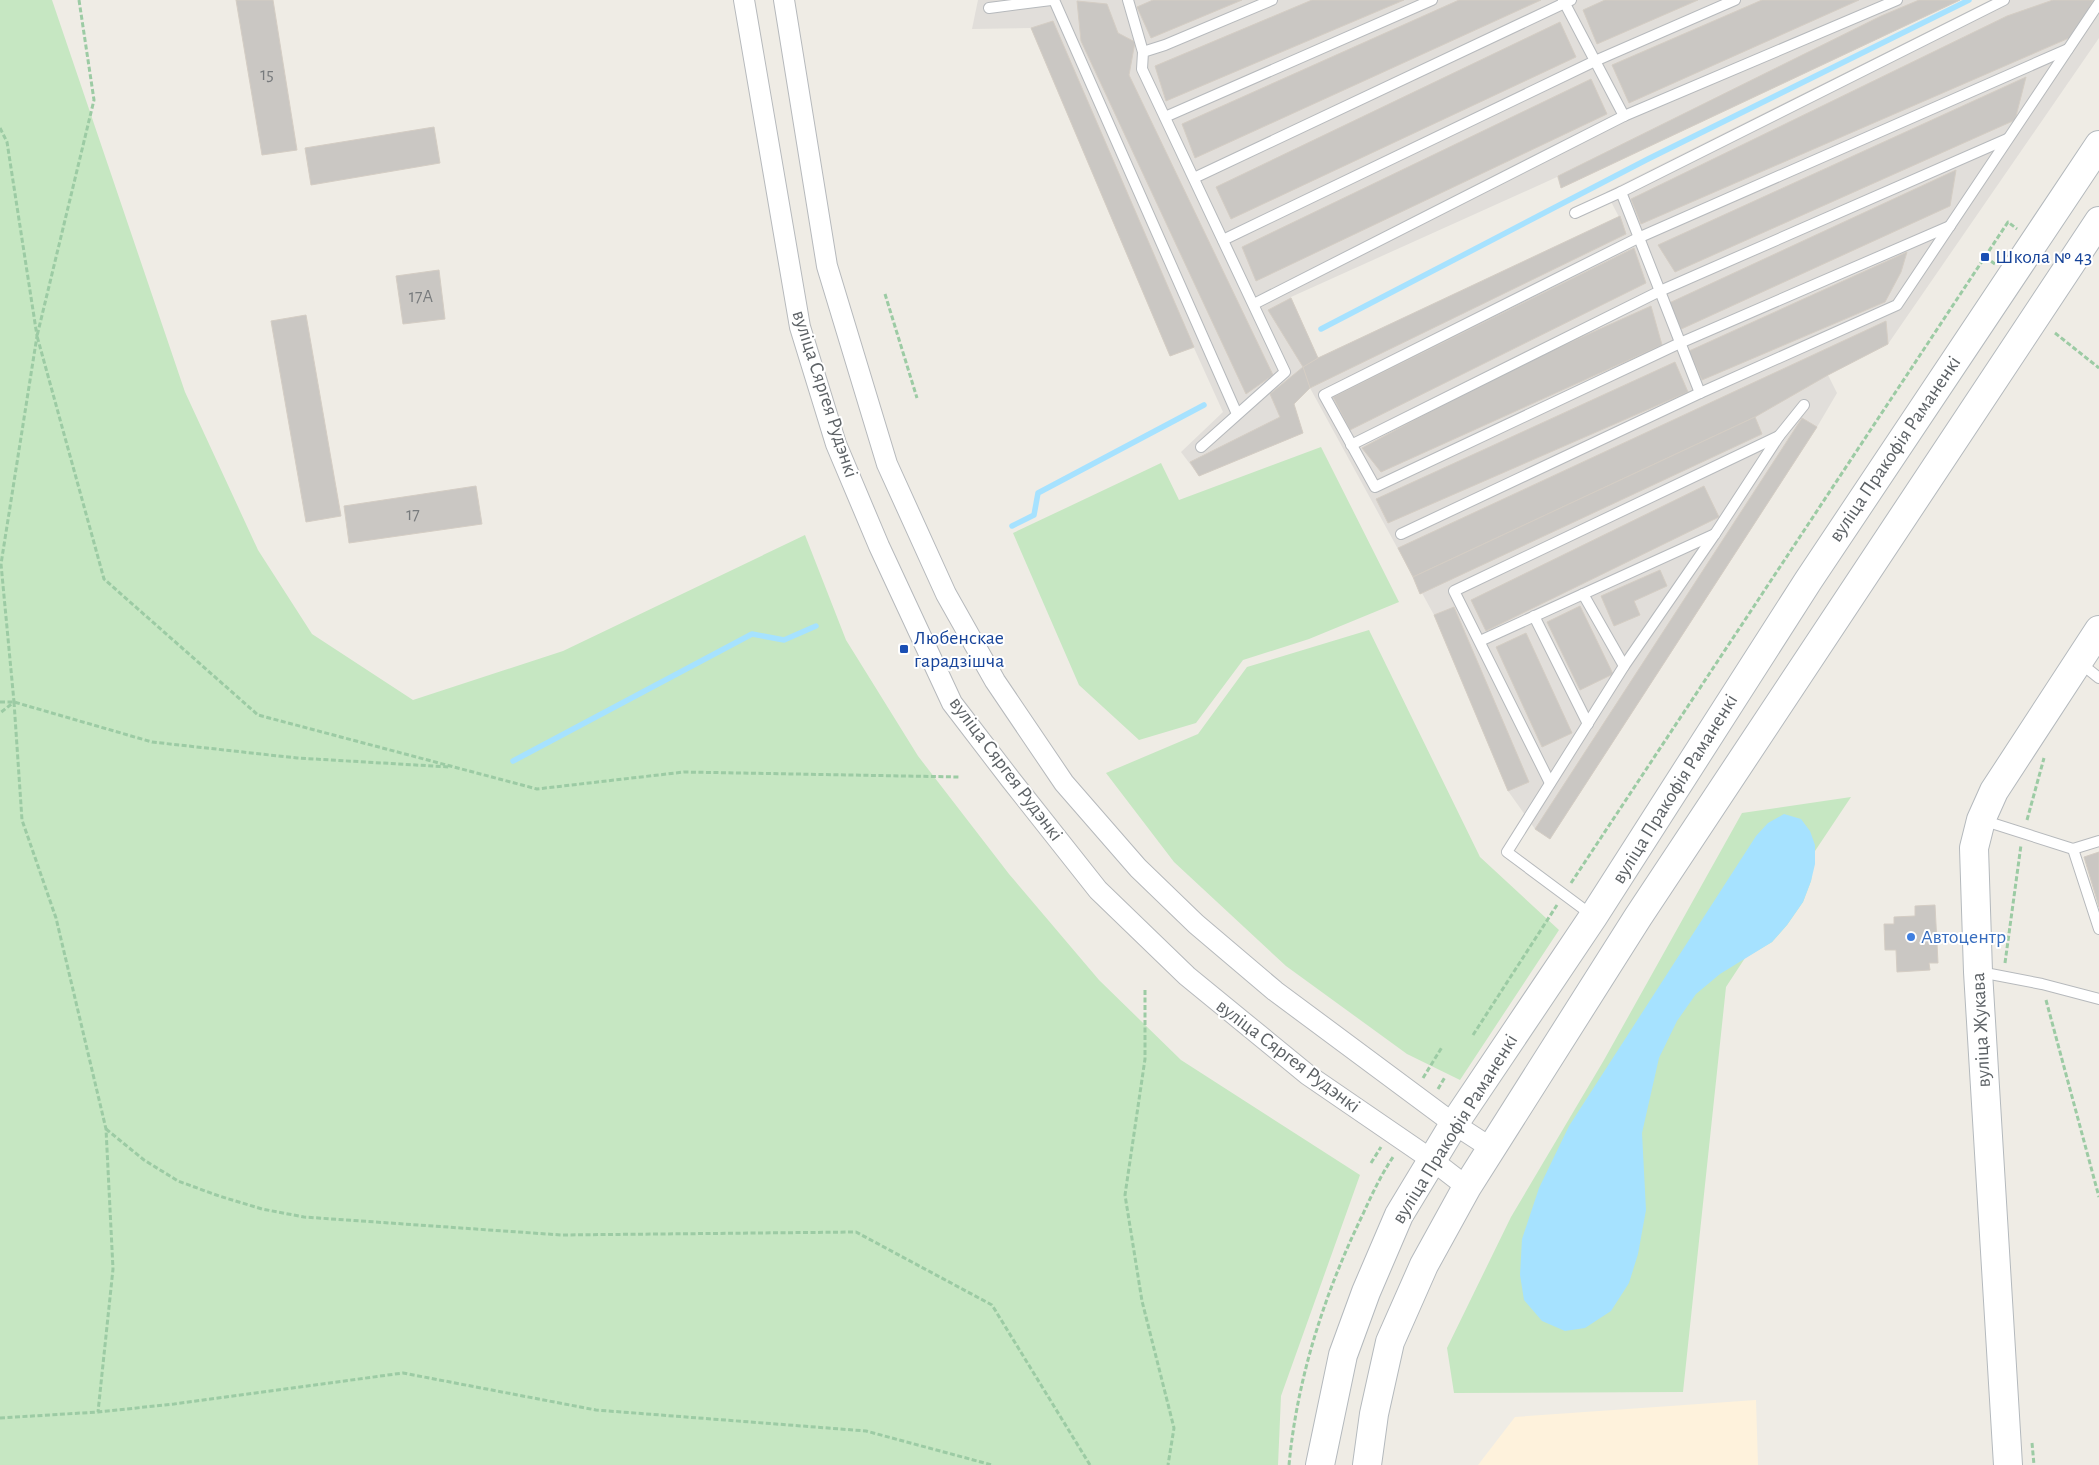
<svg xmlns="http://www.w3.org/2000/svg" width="2099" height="1465" font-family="'Alegreya Sans',sans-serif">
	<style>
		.commercial { fill: #fef2dc }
		.industrial { fill: #e1deda }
		.green { fill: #c6e7c2 }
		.water { fill: #a6e2ff }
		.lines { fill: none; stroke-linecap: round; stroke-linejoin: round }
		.stream { stroke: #a6e2ff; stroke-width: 5.5 }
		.building { fill: #cac7c3; stroke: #d4cdc4 }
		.lane-casing { stroke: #b6b9bc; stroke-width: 12 }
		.street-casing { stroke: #b6b9bc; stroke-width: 22 }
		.secondary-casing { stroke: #b4b9bd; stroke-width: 30 }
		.path { stroke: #9ccba4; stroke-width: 3; stroke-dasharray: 5 2.5; stroke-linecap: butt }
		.lane { stroke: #fff; stroke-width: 10 }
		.street { stroke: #fff; stroke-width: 20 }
		.secondary { stroke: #fff; stroke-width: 28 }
		.transit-dot { fill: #1a4fb4; stroke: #fff; stroke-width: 2 }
		.shop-dot { fill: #3f7fe0; stroke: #fff; stroke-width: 2 }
		.labels { text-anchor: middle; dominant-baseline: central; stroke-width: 4; stroke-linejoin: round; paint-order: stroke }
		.number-label { font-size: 18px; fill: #787b7d }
		.transit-label { font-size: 20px; fill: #164399; stroke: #fff; text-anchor: start }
		.street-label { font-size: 20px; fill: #5d6266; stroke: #fff }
		.shop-label { font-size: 20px; fill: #366cbe; stroke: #fff; text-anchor: start }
	</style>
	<rect width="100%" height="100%" fill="#efece5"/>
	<path class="commercial" d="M1756,1400L1758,1465H1478L1515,1417Z"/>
	<path class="industrial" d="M978,0H1960L1561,188L1557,177L1291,297L1318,358L1619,217L1606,192L1990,0H2099V38L1888,344L1828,375L1837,393L1817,427L1550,839L1535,829L1508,791L1434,615L1310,388L1294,404L1303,433L1199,476L1181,452L1223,412L1194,348L1170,356L1031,28L972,29Z"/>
	<g class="green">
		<path d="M0,0H52L185,392L258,550L312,634L413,700L563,651L805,535L846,640L918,756L1009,874L1099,980L1181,1060L1360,1175L1281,1396L1278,1465H0Z"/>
		<path d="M1321,447L1399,602L1309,639L1243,660L1196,723L1139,740L1079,685L1013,533L1161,463L1179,500Z"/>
		<path d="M1369,630L1480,857L1559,930L1460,1080L1407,1054L1286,966L1174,862L1106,773L1198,734L1247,667Z"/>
		<path d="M1851,797L1815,851L1811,881L1803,902L1787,925L1772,942L1745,958L1726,987L1683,1392L1454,1393L1447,1348L1511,1217L1604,1060L1742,813Z"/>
	</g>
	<path class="water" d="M1784,814L1801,819L1810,831L1815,845V864L1811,881L1803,902L1787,925L1772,942L1720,974L1696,994L1677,1021L1659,1058L1642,1133L1646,1210L1638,1254L1629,1283L1611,1311L1585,1328L1565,1331L1542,1321L1524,1300L1520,1275L1522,1239L1539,1188L1569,1126L1756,836L1768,823Z"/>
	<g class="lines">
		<g class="stream">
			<path d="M1321,329L1648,159L1969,0"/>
			<path d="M1012,526L1034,515L1038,493L1204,405"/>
			<path d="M513,761L752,634L784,640L816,626"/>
		</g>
	</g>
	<g class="building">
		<path d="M236,0H273L297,150L262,155Z"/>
		<path d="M1153,0H1242L1151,38L1137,7Z"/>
		<path d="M1312,0H1404L1166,101L1155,66Z"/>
		<path d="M1459,0H1541L1195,158L1182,124Z"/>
		<path d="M1605,0H1698L1597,44L1583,10Z"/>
		<path d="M1762,0H1859L1629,103L1612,65Z"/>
		<path d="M1919,0H1960L1561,188L1558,176L1881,16Z"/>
		<path d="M2053,0H2093L2076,35L1641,224L1631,199L2007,16Z"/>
		<path d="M1077,1L1107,4L1118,33L1135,42L1129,75L1273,375L1246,394L1081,41Z"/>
		<path d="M1053,21L1194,347L1170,356L1031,28Z"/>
		<path d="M1560,22L1576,57L1231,219L1216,187Z"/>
		<path d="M2026,77L2015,120L1675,272L1658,245Z"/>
		<path d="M1591,79L1607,114L1256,281L1242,247Z"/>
		<path d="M434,127L440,163L311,185L305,148Z"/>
		<path d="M1956,170L1950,206L1677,331L1667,304Z"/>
		<path d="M1620,216L1626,234L1310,388L1303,367L1318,358Z"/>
		<path d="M1634,248L1646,283L1350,430L1333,397Z"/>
		<path d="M1907,252L1901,272L1885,302L1702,380L1689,351Z"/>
		<path d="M439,270L445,319L403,324L396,276Z"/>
		<path d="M1291,298L1318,358L1303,367L1268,310Z"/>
		<path d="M1651,306L1662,345L1381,472L1362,448L1504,372Z"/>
		<path d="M306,315L341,516L306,522L271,321Z"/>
		<path d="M1886,321L1888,344L1828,375L1755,417L1413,577L1398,548Z"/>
		<path d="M1675,362L1688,392L1388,523L1376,499Z"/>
		<path d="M1303,367L1310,388L1294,404L1303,433L1199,476L1190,462L1280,417L1270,394Z"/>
		<path d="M1755,417L1762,434L1420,594L1413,577Z"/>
		<path d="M1802,418L1817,427L1550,839L1535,829Z"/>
		<path d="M476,486L482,524L349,543L344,506Z"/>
		<path d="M1704,486L1719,517L1486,631L1471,600Z"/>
		<path d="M1660,570L1667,586L1634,601L1640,615L1614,626L1601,596Z"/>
		<path d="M1580,606L1613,674L1580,690L1547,622Z"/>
		<path d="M1454,607L1529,782L1508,791L1434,615Z"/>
		<path d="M1526,633L1572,733L1542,747L1496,647Z"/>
		<path d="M2099,852V907L2084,857Z"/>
		<path d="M1935,905L1938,963H1929L1930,970L1897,972L1896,950H1885L1884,924H1894V917L1915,916V906Z"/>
	</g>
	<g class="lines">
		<g class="lane-casing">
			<g id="lane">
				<path d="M1054,0L1237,414"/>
				<path d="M1128,0L1143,52"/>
				<path d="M1563,0L1624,116"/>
				<path d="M989,8L1051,0"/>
				<path d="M1165,117L1432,0"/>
				<path d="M1194,178L1571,0"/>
				<path d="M1575,213L1621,192"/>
				<path d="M1950,226L1680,343L1375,487L1324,395L1638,238L2068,49"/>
				<path d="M1223,240L1595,61L1735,0"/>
				<path d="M1254,304L1624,116L1897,0"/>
				<path d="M1700,393L1621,192L2004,0"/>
				<path d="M1351,445L1660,291L2007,139"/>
				<path d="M1201,447L1285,372L1142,69L1143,52L1165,45L1272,0"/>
				<path d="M1401,534L1700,393L1897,305L2099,3"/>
				<path d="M1583,594L1624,666"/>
				<path d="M1534,616L1588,724"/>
				<path d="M1480,641L1715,534"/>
				<path d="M2079,662L2099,678"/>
				<path d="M1550,783L1454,591L1779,436"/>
				<path d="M1982,820L2073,849L2099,841"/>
				<path d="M2073,849L2099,929"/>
				<path d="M1593,916L1507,852L1624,666L1715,534L1779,436L1804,405"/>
				<path d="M1980,972L2042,984L2099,999"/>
			</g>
		</g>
		<g class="street-casing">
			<g id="street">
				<path d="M744,0L800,327L836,444L879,546L952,703L1011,780L1098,890L1187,976L1308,1075L1432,1160L1467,1187"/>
				<path d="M784,0L827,266L887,464L946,594L995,681L1064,783L1138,868L1196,924L1275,991L1454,1124L1491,1148"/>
			</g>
		</g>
		<g class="secondary-casing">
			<g id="secondary">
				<path d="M1320,1465L1343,1355L1366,1292L1399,1215L1454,1124L1593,917L1808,581L2099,145"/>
				<path d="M1367,1465L1374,1414L1390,1342L1424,1265L1467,1187L1638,917L2099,221"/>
				<path d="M2008,1465L1978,972L1974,848L1981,820L1994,791L2099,630"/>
			</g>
		</g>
		<g class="path">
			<path d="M79,0L94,100L37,336L104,579L258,715L537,789L684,772L960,777"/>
			<path d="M0,128L7,142L37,336L1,564L14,702L0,713"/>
			<path d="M1985,257L1995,264"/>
			<path d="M885,294L917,398"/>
			<path d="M2055,333L2099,368"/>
			<path d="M0,702H14L152,742L297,758L450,767"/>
			<path d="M14,702L22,820L56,918L106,1129L113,1269L98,1412"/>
			<path d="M2027,820L2044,758"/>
			<path d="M1571,883L2008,222L2017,229"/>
			<path d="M2005,963L2021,845"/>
			<path d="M1145,990V1059L1125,1195L1142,1301L1174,1428L1168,1465"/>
			<path d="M2046,1000L2099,1197"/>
			<path d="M1473,1035L1557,905"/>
			<path d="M1423,1078L1442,1047"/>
			<path d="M1438,1089L1445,1077"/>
			<path d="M106,1129L144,1160L178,1181L219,1196L262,1209L304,1217L561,1235L856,1232L992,1305L1090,1465"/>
			<path d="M1371,1163L1381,1147"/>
			<path d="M0,1418L98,1412L174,1404L403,1373L596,1410L866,1431L992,1465"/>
			<path d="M2032,1443L2034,1465"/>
			<path d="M1289,1465C1297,1378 1325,1292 1363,1214C1372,1194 1381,1175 1393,1157"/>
		</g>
		<use href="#lane" class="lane"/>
		<use href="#street" class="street"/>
		<use href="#secondary" class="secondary"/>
	</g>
	<g class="transit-dot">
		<rect x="1980" y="252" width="10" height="10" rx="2.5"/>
		<rect x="899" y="644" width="10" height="10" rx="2.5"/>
	</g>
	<circle class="shop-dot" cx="1911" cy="937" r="5"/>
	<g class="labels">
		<g class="number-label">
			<text x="267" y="75">15</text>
			<text x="421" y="297">17А</text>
			<text x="413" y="515">17</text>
		</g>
		<g class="transit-label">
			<text x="1995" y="257">Школа № 43</text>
			<text x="914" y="638">Любенскае<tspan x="914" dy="23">гарадзішча</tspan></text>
		</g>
		<g class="street-label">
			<text transform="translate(825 394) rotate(72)">вуліца Сяргея Рудэнкі</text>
			<text transform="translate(1895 449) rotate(-56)">вуліца Пракофія Раманенкі</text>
			<text transform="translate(1006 769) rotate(53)">вуліца Сяргея Рудэнкі</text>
			<text transform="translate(1675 789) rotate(-58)">вуліца Пракофія Раманенкі</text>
			<text transform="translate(1981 1030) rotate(-93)">вуліца Жукава</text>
			<text transform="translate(1288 1056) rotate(37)">вуліца Сяргея Рудэнкі</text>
			<text transform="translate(1455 1129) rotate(-58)">вуліца Пракофія Раманенкі</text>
		</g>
		<g class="shop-label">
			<text x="1921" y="937">Автоцентр</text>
		</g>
	</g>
</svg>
